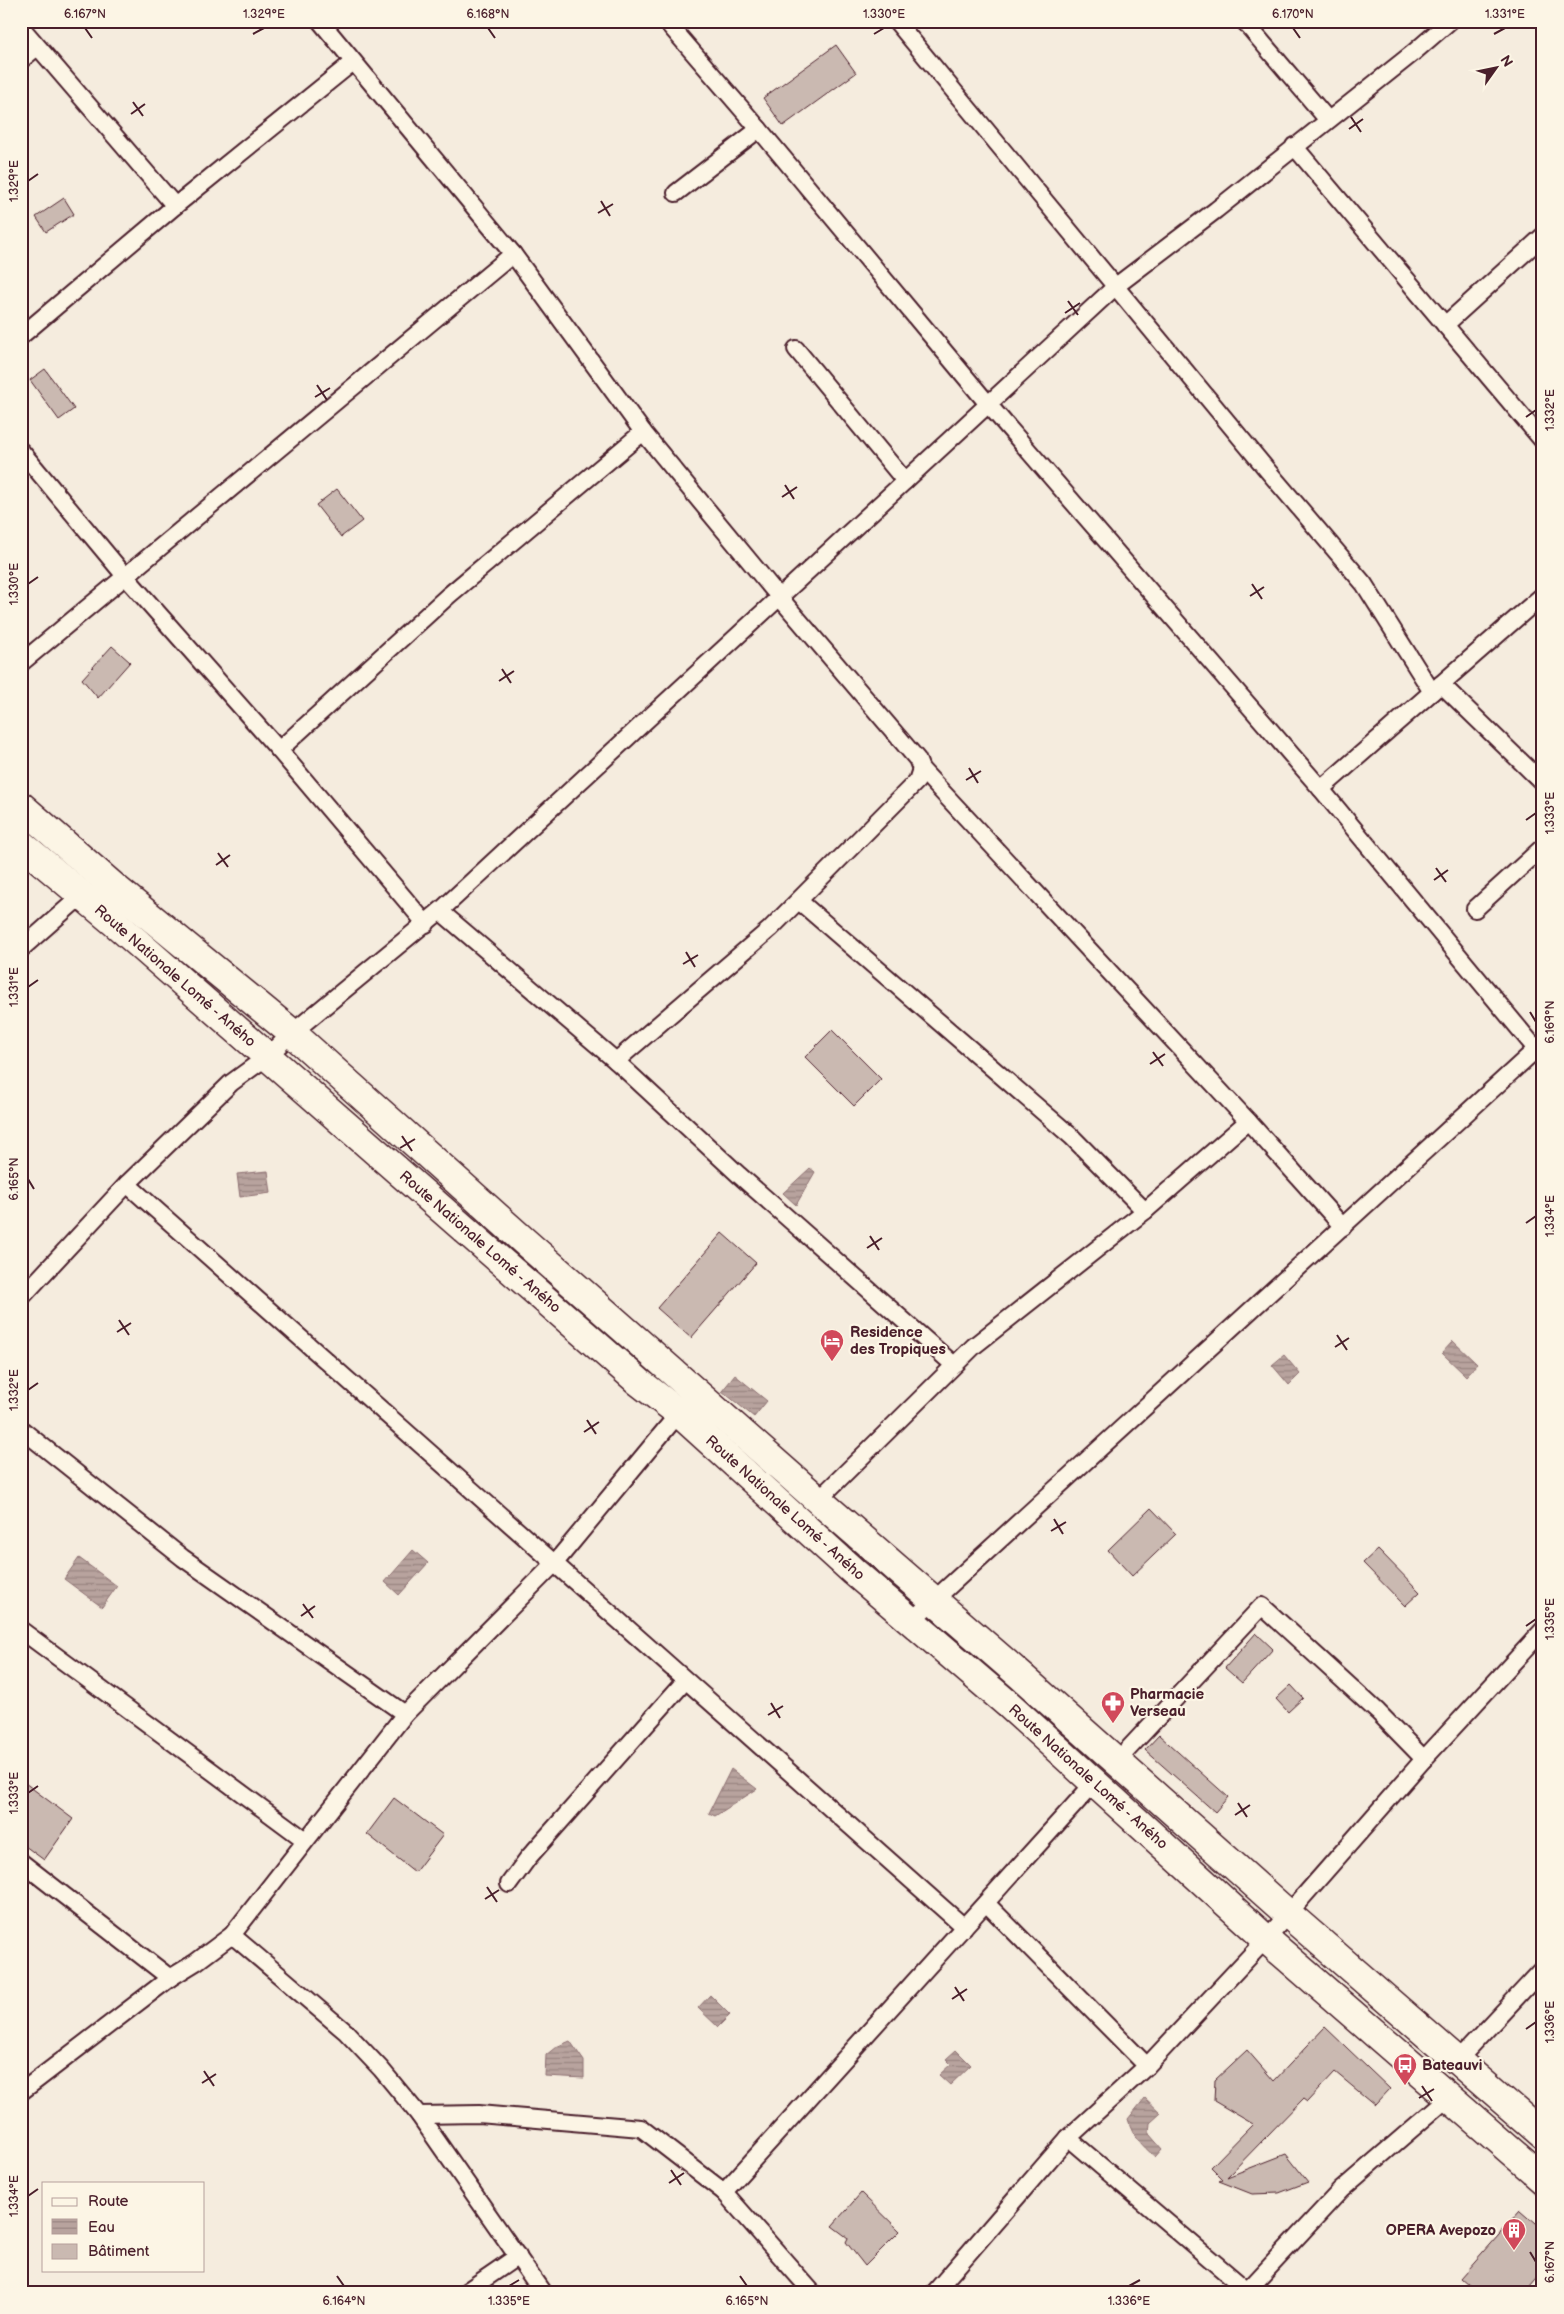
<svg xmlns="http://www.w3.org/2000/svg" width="1564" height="2314" font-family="'Balsamiq Sans',sans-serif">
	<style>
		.water { fill: url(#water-rules); stroke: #8c6e70 }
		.building { fill: #cab9b1; stroke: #4a1f2b }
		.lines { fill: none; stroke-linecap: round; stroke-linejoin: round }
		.street-casing { stroke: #4a1f2b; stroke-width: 20 }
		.highway-casing { stroke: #4a1f2b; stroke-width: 31 }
		.street { stroke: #fcf5e5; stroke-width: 16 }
		.highway { stroke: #fcf5e5; stroke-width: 28 }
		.ticks { fill: none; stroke: #4a1f2b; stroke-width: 2 }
		.labels { text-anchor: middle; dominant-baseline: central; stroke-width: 4.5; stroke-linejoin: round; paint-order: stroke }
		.street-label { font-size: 15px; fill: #4a1f2b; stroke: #fcf5e5 }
		.poi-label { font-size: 15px; font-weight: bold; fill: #4a1f2b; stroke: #fcf5e5; text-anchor: start }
		.neatline { fill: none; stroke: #4a1f2b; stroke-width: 2 }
		.ticks-label { font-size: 12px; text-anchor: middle; fill: #4a1f2b }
	</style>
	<defs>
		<pattern id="water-rules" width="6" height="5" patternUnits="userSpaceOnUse" patternTransform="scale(1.25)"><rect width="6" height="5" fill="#b8a39e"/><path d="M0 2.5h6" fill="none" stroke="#988481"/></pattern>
	</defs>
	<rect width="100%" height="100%" fill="#f5ecde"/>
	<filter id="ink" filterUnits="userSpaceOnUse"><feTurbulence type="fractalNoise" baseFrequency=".02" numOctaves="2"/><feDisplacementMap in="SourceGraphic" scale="10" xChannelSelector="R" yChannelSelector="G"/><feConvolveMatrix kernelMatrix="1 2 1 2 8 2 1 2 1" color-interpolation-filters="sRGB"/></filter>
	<g filter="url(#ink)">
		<g class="water">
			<path d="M810,1168L815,1172L796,1205L783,1193Z"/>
			<path d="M268,1171L271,1193L240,1197L237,1174Z"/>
			<path d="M1453,1341L1477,1364L1466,1376L1442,1353Z"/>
			<path d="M1284,1355L1300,1374L1289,1385L1272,1365Z"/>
			<path d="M735,1375L767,1401L754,1417L722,1391Z"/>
			<path d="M413,1550L428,1563L399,1595L385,1582Z"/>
			<path d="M79,1558L117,1586L102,1607L64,1579Z"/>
			<path d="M731,1769L757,1789L715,1816L709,1813Z"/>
			<path d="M710,1995L730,2015L718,2027L698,2008Z"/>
			<path d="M570,2041L584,2061V2078L545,2076L546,2055L556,2047Z"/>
			<path d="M956,2050L971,2065L950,2085L939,2075L951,2064L946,2059Z"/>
			<path d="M1145,2098L1161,2113L1150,2123L1149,2134L1162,2149L1155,2157C1142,2145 1133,2137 1128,2119Z"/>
		</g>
		<g class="building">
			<path d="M836,45L856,73L783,126L763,98Z"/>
			<path d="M64,198L74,214L46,232L36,217Z"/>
			<path d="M45,369L74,409L59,420L30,380Z"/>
			<path d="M337,489L362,521L341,537L316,505Z"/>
			<path d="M112,646L130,662L98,698L82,679Z"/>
			<path d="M832,1030L881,1079L854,1106L805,1057Z"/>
			<path d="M722,1233L756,1263L691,1338L657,1308Z"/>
			<path d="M1151,1508L1176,1534L1132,1576L1108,1550Z"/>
			<path d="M1378,1549L1420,1592L1405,1606L1363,1563Z"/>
			<path d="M1256,1633L1273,1649L1242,1683L1225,1668Z"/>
			<path d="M1291,1685L1303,1698L1288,1712L1276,1699Z"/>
			<path d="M1159,1735L1228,1797L1215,1812L1145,1750Z"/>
			<path d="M21,1780L73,1819L44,1860L21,1843Z"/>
			<path d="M394,1798L443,1835L415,1872L367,1834Z"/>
			<path d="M1325,2027L1390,2089L1375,2105L1335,2072L1307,2102L1303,2099L1227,2177L1286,2154L1308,2182L1279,2193L1252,2194L1219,2181L1223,2179L1211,2167L1253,2124L1214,2101L1215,2080L1247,2050L1274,2081Z"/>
			<path d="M861,2193L900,2231L865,2266L846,2242L848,2238L832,2226Z"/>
			<path d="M1521,2210L1543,2229V2272L1525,2293H1478L1461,2278Z"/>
		</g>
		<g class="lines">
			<g class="street-casing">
				<g id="street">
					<path d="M320,21L513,254L643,432L780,598L917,759L921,769L1248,1121L1343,1227"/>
					<path d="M666,21L759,129L988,404L1321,789L1536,1049"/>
					<path d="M896,21L1268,471L1364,584L1432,692"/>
					<path d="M1244,21L1328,120"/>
					<path d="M21,27L175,206"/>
					<path d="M21,60L37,47"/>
					<path d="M1294,146L1543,441"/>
					<path d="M676,193L759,129"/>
					<path d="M1445,325L1543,236"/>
					<path d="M21,336L175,206L353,62"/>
					<path d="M796,349L905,481"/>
					<path d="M21,451L125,576L279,750L426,924"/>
					<path d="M21,663L513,254"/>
					<path d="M1441,684L1543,783"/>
					<path d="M279,750L449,595L643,432"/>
					<path d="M1321,789L1543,595"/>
					<path d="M799,901L1072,1137L1145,1211"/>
					<path d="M1475,909L1543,847"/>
					<path d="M440,911L616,1061L739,1175L954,1365"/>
					<path d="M21,949L81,896"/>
					<path d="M616,1061L770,929L917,781L921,769"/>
					<path d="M127,1184L964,1927"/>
					<path d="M21,1298L127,1184L231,1083L268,1056L292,1033L440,911L1116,286L1216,210L1413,53L1450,21"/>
					<path d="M21,1429L183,1558L405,1714"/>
					<path d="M818,1500L974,1346L1145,1211L1248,1121"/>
					<path d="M911,1621L1543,1043"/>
					<path d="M21,1630L305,1840"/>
					<path d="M1116,1762L1262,1606L1378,1712L1424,1759"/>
					<path d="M21,1862L170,1978"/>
					<path d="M509,1884L528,1858L685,1681"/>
					<path d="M986,1903L1147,2066"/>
					<path d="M232,1935L346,2032L381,2069L419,2115L543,2293"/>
					<path d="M1458,2060L1543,1969"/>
					<path d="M21,2092L170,1978L196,1962L232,1935L405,1714L554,1564L679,1413"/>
					<path d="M419,2115L479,2114L641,2128L724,2192L813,2293"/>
					<path d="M1068,2138L1250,2293"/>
					<path d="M724,2192L1095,1782"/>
					<path d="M1248,2290L1341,2190L1449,2097"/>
					<path d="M464,2293L518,2256"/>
					<path d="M934,2293L1068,2138L1147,2066L1266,1939L1424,1759L1543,1630"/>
				</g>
			</g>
			<g class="highway-casing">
				<g id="highway">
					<path d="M21,806L114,887L292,1033L524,1241L818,1500L1021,1676L1287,1913L1543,2135"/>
					<path d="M21,844L115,923L639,1382L679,1413L854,1572L1009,1705L1266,1939L1543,2179"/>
				</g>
			</g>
			<use href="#street" class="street"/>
			<use href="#highway" class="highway"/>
		</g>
	</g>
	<path class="ticks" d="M85,28L92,38M488,28L495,38M1293,28L1300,38M253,34L264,28M874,34L884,28M1494,34L1505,28M133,102L143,116M131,114L145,104M1351,117L1361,132M1349,129L1363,119M28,181L38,174M601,201L610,216M598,213L613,204M1068,301L1078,315M1065,313L1080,303M317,385L327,400M315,397L330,388M1526,417L1536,410M785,485L794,499M782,497L797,487M28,584L38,577M1252,584L1262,599M1250,596L1264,587M502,669L511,683M499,681L514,671M969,768L978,783M966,780L981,771M1526,820L1536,813M218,853L228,867M216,865L230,855M1436,868L1446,882M1434,880L1448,870M686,952L695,967M683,964L698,955M28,987L38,980M1530,1012L1536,1022M1153,1052L1163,1066M1150,1064L1165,1054M402,1136L412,1151M400,1148L415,1139M28,1179L34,1189M1526,1223L1536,1216M870,1236L879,1250M867,1248L882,1238M119,1320L129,1335M117,1332L131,1323M1337,1335L1347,1350M1335,1347L1349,1338M28,1390L38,1383M587,1420L596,1434M584,1432L599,1422M1054,1519L1063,1534M1051,1531L1066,1522M303,1604L313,1618M301,1616L315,1606M1526,1626L1536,1619M771,1703L780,1718M768,1715L783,1706M28,1793L38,1786M1238,1803L1247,1817M1235,1815L1250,1805M487,1887L497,1902M485,1899L499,1890M955,1987L964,2001M952,1999L967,1989M1526,2029L1536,2022M204,2071L214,2086M202,2083L216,2074M1422,2086L1432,2101M1419,2098L1434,2089M671,2170L681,2185M669,2183L684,2173M28,2196L38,2189M1530,2252L1536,2262M337,2276L344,2286M740,2276L747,2286M509,2286L519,2280M1129,2286L1140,2280"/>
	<defs>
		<g id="hotel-pin" transform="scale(1.25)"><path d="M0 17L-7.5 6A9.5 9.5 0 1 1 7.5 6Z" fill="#d1495b" stroke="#fcf5e5"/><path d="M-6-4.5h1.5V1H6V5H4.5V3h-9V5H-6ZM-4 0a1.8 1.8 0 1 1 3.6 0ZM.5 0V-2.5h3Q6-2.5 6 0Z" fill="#fff"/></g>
		<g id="pharmacy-pin" transform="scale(1.25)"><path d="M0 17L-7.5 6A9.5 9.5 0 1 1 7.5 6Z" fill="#d1495b" stroke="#fcf5e5"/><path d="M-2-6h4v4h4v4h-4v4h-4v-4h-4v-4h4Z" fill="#fff"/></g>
		<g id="bus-pin" transform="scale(1.25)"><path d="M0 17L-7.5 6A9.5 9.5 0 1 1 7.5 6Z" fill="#d1495b" stroke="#fcf5e5"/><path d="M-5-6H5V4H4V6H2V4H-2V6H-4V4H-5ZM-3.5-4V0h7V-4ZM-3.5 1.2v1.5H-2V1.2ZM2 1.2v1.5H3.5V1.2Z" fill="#fff"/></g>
		<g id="building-pin" transform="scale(1.25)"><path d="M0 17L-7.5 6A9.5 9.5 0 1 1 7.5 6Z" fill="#d1495b" stroke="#fcf5e5"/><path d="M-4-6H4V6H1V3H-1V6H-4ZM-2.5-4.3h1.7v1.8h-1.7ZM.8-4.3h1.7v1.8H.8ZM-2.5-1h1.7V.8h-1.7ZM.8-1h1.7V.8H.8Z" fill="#fff"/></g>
	</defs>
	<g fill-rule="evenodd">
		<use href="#hotel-pin" x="832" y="1341"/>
		<use href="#pharmacy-pin" x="1113" y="1703"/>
		<use href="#bus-pin" x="1405" y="2065"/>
		<use href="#building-pin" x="1514" y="2230"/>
	</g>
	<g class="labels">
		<g class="street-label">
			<text transform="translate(175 976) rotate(41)">Route Nationale Lomé - Aného</text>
			<text transform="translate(480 1242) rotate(41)">Route Nationale Lomé - Aného</text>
			<text transform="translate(785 1508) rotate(42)">Route Nationale Lomé - Aného</text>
			<text transform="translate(1088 1777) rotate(42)">Route Nationale Lomé - Aného</text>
		</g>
		<g class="poi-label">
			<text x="850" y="1332">Residence<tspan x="850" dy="17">des Tropiques</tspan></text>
			<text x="1130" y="1694">Pharmacie<tspan x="1130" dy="17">Verseau</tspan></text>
			<text x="1422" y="2065">Bateauvi</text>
			<text x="1496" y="2230" text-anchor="end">OPERA Avepozo</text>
		</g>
	</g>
	<rect width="1564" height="2314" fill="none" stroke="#fcf5e5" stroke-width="55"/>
	<rect x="42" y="2182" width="162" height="90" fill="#fcf5e5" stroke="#b59f9b"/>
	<rect x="52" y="2198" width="25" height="8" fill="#fcf5e5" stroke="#b59f9b"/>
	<text x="88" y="2206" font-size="15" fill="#4a1f2b">Route</text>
	<rect x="52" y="2219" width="25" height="15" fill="url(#water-rules)" stroke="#b59f9b"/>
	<text x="88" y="2232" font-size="15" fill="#4a1f2b">Eau</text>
	<rect x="52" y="2244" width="25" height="15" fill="#cab9b1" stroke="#b59f9b"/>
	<text x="88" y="2256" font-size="15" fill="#4a1f2b">Bâtiment</text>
	<g transform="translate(1496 68) rotate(57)" stroke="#fcf5e5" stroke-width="4" paint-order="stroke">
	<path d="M0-4L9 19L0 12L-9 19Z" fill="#4a1f2b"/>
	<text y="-8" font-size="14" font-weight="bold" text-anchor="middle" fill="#4a1f2b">N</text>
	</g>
	<rect x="28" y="28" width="1508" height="2258" class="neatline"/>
	<g class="ticks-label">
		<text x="85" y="18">6.167°N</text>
		<text x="264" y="18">1.329°E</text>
		<text x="488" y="18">6.168°N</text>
		<text x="884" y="18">1.330°E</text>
		<text x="1293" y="18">6.170°N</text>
		<text x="1505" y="18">1.331°E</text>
		<text transform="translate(14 181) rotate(-90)" y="4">1.329°E</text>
		<text transform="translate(1550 410) rotate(-90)" y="4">1.332°E</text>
		<text transform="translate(14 584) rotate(-90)" y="4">1.330°E</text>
		<text transform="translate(1550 813) rotate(-90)" y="4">1.333°E</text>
		<text transform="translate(14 987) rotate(-90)" y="4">1.331°E</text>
		<text transform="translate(1550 1022) rotate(-90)" y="4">6.169°N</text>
		<text transform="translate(14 1179) rotate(-90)" y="4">6.165°N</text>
		<text transform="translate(1550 1216) rotate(-90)" y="4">1.334°E</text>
		<text transform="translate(14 1390) rotate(-90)" y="4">1.332°E</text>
		<text transform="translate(1550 1619) rotate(-90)" y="4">1.335°E</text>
		<text transform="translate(14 1793) rotate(-90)" y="4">1.333°E</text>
		<text transform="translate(1550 2022) rotate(-90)" y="4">1.336°E</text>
		<text transform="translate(14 2196) rotate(-90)" y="4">1.334°E</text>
		<text transform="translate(1550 2262) rotate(-90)" y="4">6.167°N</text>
		<text x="344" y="2305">6.164°N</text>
		<text x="509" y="2305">1.335°E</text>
		<text x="747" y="2305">6.165°N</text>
		<text x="1129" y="2305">1.336°E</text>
	</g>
</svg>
